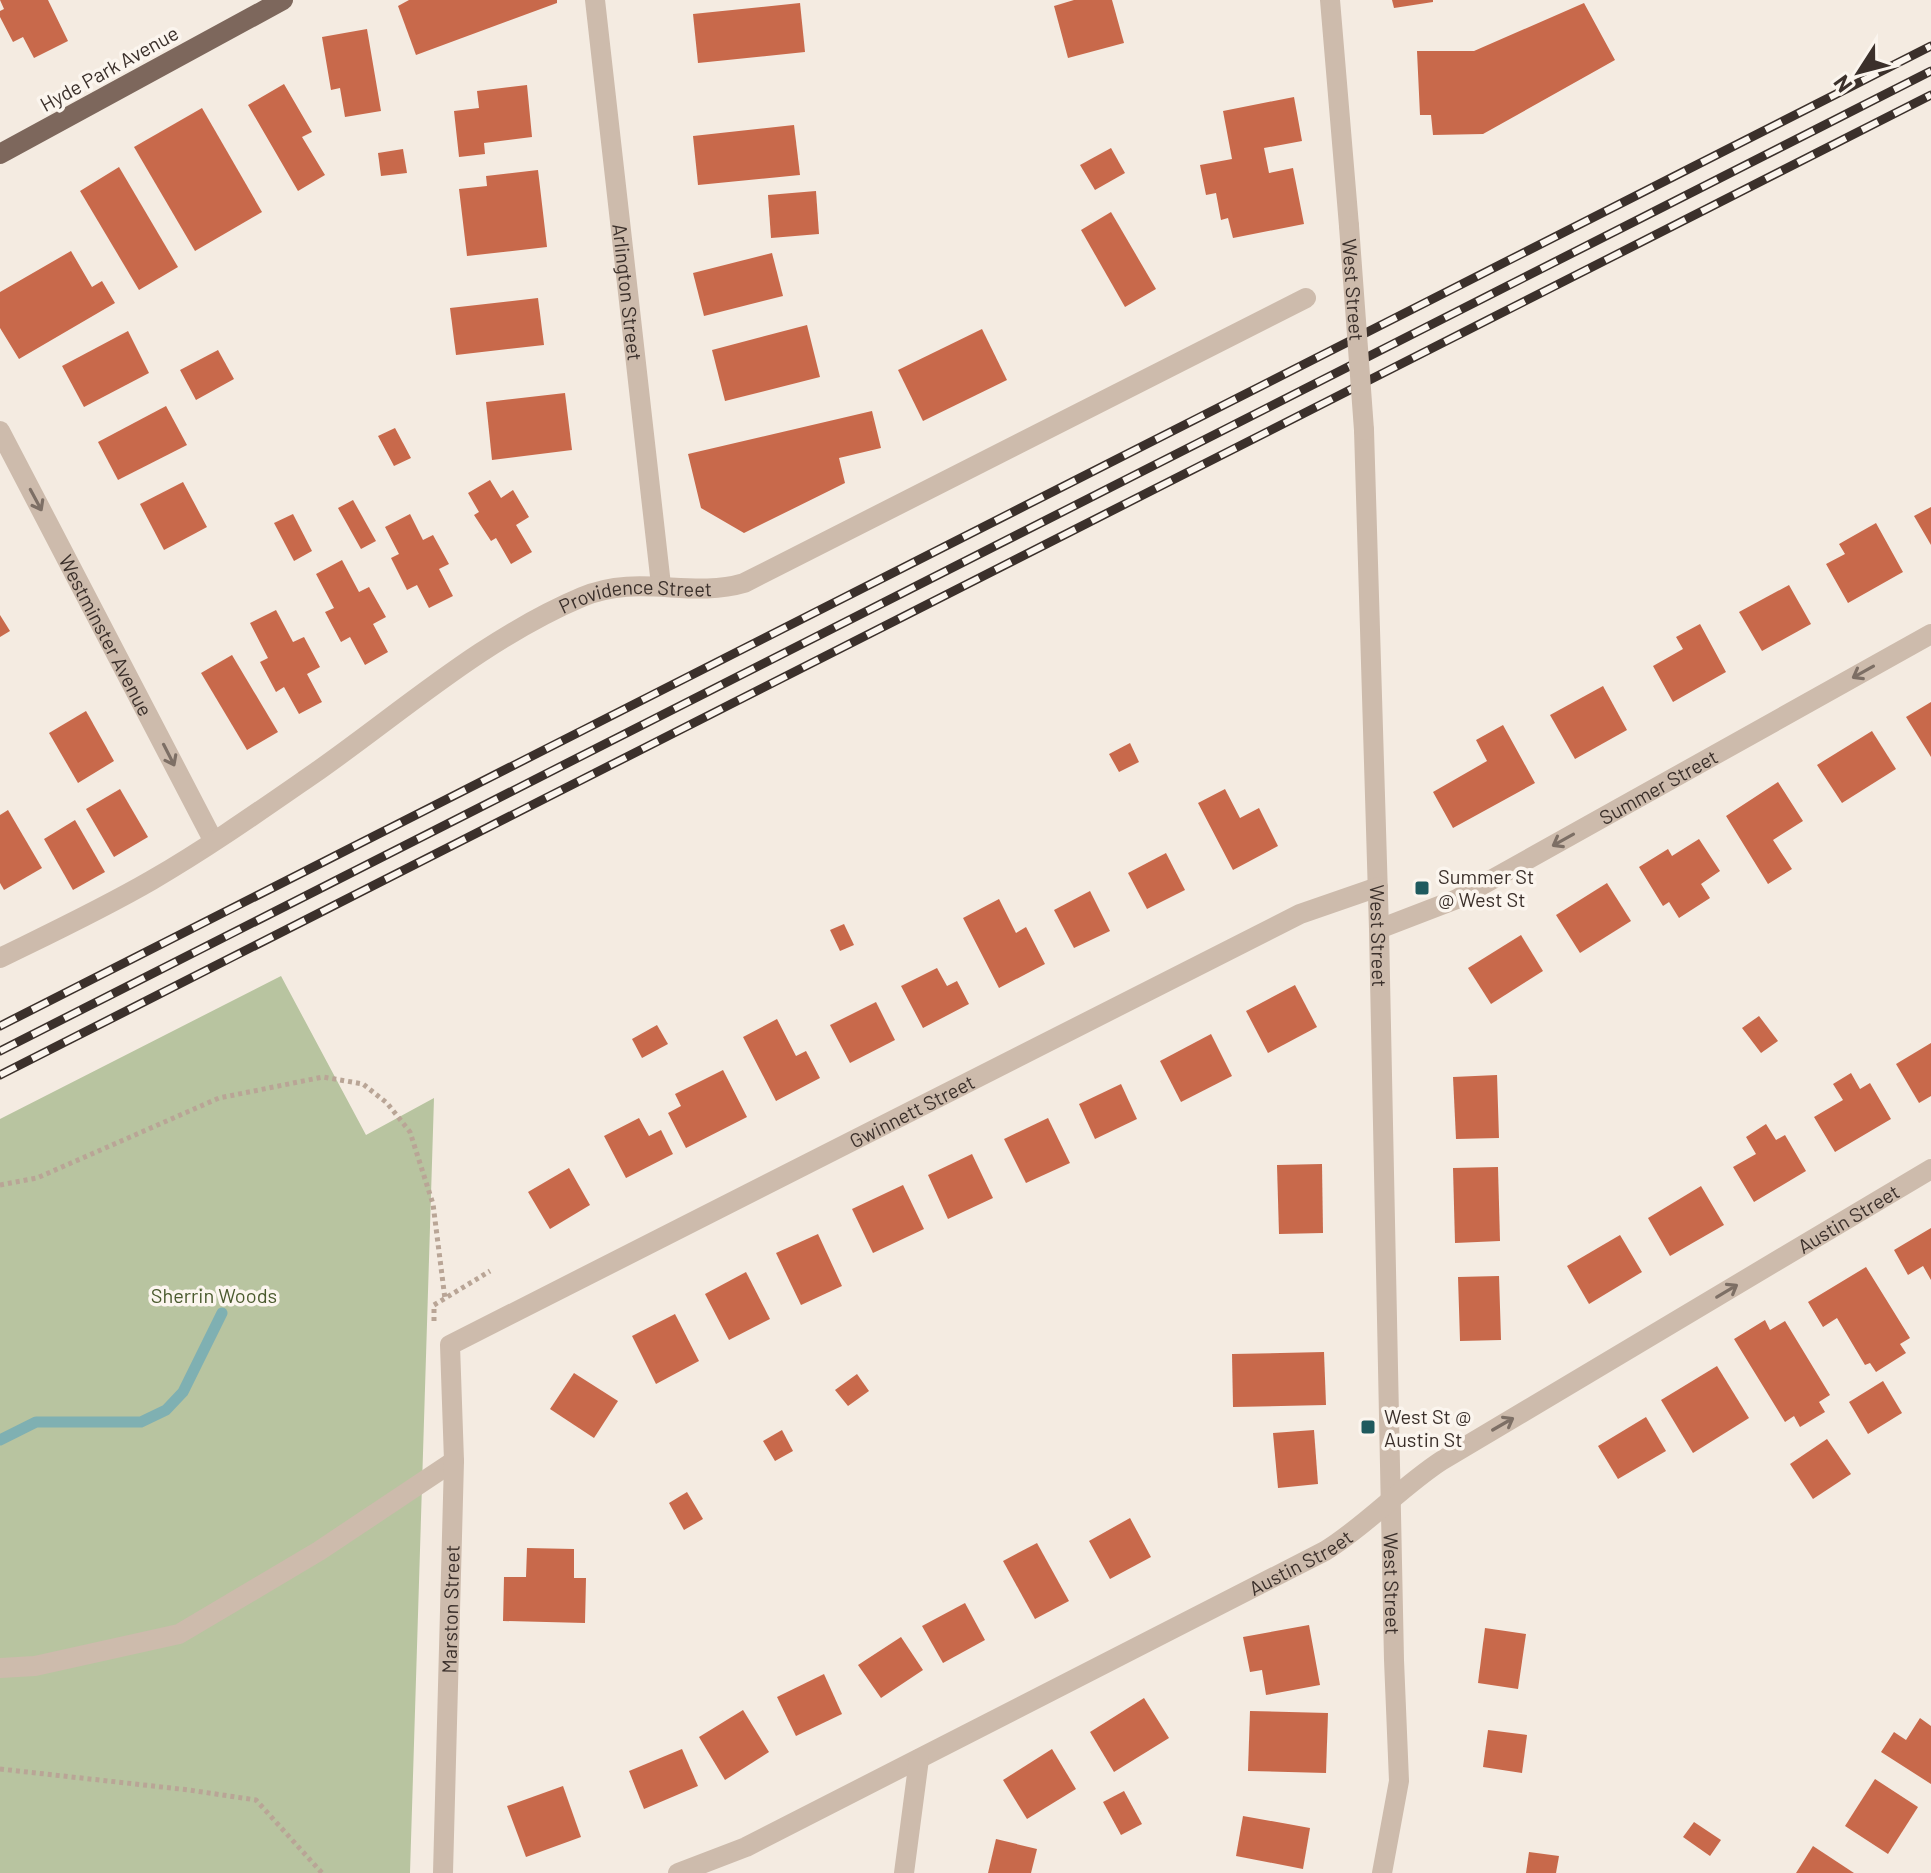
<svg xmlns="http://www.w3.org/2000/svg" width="1931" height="1873" font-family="Barlow,sans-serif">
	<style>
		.green { fill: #b8c4a0 }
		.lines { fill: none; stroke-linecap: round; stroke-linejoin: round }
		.stream { stroke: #7fb0b2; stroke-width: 11 }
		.building { fill: #c8694b }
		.path { stroke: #b9a596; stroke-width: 5; stroke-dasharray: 4 4; stroke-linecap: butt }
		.minor { stroke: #cdbbac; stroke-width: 20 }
		.major { stroke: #7d675c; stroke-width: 20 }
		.rail-casing { stroke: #3b302b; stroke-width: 9 }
		.rail { stroke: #fbf5ee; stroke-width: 6; stroke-dasharray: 18; stroke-linecap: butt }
		.minor-bridge { stroke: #cdbbac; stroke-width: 20 }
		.oneway { stroke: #7d6f65 }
		.poi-dot { fill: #1f5a5e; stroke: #fbf5ee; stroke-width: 3 }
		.labels { text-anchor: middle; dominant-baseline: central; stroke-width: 7; stroke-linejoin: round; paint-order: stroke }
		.street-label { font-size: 20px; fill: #3b302b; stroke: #fbf5ee }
		.poi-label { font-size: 20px; fill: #3b302b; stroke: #fbf5ee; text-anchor: start }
		.park-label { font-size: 20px; fill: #4a5a2e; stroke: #fbf5ee }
	</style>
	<rect width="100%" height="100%" fill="#f4ebe1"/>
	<path class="green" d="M281,976L366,1135L434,1098L410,1873H0V1119Z"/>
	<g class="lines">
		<path class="stream" d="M0,1440L36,1422H141L166,1410L183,1392L222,1313"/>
	</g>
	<g class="building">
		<path d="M0,0H48L68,41L34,58L23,37L13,42L0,17V11L4,9Z"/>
		<path d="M409,0H557V3L416,55L398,6Z"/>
		<path d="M1074,0H1112L1124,43L1068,58L1054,6Z"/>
		<path d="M1392,0H1433V2L1394,8Z"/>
		<path d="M800,3L805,52L698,63L693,14Z"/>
		<path d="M1584,3L1615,60L1483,134L1433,135L1431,115H1420L1417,51H1474Z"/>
		<path d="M367,29L381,111L345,117L340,88L331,90L322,37Z"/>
		<path d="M284,84L312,132L302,137L325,175L298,191L248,105Z"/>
		<path d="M527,85L532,137L484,143L485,154L459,157L454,111L479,108L477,91Z"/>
		<path d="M1294,97L1302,141L1264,148L1269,173L1293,168L1304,224L1233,238L1228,218L1221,220L1216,193L1206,195L1200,165L1232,159L1223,111Z"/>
		<path d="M202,108L262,212L195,251L134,147Z"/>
		<path d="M794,125L800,175L698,185L693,136Z"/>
		<path d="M1111,148L1125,173L1095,190L1080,165Z"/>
		<path d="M403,149L407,173L381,176L378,153Z"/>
		<path d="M119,167L178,267L139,290L80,191Z"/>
		<path d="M538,170L547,247L467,256L459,189L487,186L486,176Z"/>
		<path d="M816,191L819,234L771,238L768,195Z"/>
		<path d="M1111,212L1156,289L1125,307L1081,230Z"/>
		<path d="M71,251L92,287L102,281L115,303L19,359L0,328V292Z"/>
		<path d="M772,253L783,296L704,316L693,273Z"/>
		<path d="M538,298L544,345L456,355L450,308Z"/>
		<path d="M807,325L820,377L725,401L712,350Z"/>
		<path d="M982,329L1007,380L923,421L898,370Z"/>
		<path d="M128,331L149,373L84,407L62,366Z"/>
		<path d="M218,350L234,379L196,400L180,370Z"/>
		<path d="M565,393L572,450L492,460L486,402Z"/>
		<path d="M166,406L187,445L118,480L98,442Z"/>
		<path d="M872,411L881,448L839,458L845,483L744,533L701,508L688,454Z"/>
		<path d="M395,428L411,458L394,466L378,436Z"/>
		<path d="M490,480L501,498L513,490L529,517L516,525L532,552L511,564L496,538L491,541L474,515L479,512L468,493Z"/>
		<path d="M183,482L207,527L164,550L140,504Z"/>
		<path d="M353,500L376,541L361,549L338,508Z"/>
		<path d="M1931,507V545L1914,516Z"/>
		<path d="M293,514L312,551L294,561L274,523Z"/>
		<path d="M410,514L423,540L433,535L449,564L439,569L453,596L429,608L417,585L407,590L391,558L399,554L385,527Z"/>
		<path d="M1876,523L1903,572L1848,603L1826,564L1845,554L1839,544Z"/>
		<path d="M342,560L359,592L369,587L386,617L373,624L388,652L365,665L350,637L341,642L325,612L334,608L316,574Z"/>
		<path d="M1789,585L1811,624L1762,651L1739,612Z"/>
		<path d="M276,610L293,642L304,637L320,667L307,674L322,702L299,714L284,687L276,692L260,662L268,658L250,623Z"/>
		<path d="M0,615L10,631L0,637Z"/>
		<path d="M1700,624L1726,672L1673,702L1653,666L1683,649L1676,637Z"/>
		<path d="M232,655L278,732L247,750L201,673Z"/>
		<path d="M1603,686L1627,730L1575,759L1550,715Z"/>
		<path d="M1931,702V757L1906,717Z"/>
		<path d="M86,711L114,761L78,783L49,733Z"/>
		<path d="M1503,725L1535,783L1453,828L1433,792L1487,761L1476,740Z"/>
		<path d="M1872,731L1896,769L1842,803L1817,765Z"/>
		<path d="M1130,743L1139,762L1119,772L1109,754Z"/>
		<path d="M1778,782L1803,821L1773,840L1792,869L1768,884L1726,816Z"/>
		<path d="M120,789L148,837L114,857L86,809Z"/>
		<path d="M1225,789L1240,818L1259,808L1278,846L1233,870L1198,803Z"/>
		<path d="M8,810L42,868L4,890L0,883V815Z"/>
		<path d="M75,820L105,872L73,890L44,839Z"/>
		<path d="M1699,839L1720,871L1701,884L1710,898L1679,918L1669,902L1663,906L1639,867L1668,849L1672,856Z"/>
		<path d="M1166,853L1185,890L1147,909L1128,873Z"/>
		<path d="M1607,883L1631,921L1580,953L1556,915Z"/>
		<path d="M1090,891L1110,931L1074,948L1054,910Z"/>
		<path d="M999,899L1016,933L1026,927L1045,964L999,988L963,918Z"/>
		<path d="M844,924L854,945L840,951L830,930Z"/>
		<path d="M1521,935L1543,971L1491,1004L1468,968Z"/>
		<path d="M937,968L947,986L957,981L969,1004L923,1028L901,986Z"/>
		<path d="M1295,985L1317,1027L1268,1053L1246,1011Z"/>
		<path d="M876,1002L895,1040L850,1063L830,1025Z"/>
		<path d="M1759,1016L1778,1041L1761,1053L1742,1028Z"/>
		<path d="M777,1019L796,1056L806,1051L820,1078L776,1101L743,1037Z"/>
		<path d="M657,1025L668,1044L642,1058L632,1039Z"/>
		<path d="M1211,1034L1232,1076L1181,1102L1160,1061Z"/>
		<path d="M1931,1043V1096L1919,1103L1896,1064Z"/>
		<path d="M723,1070L747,1117L686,1148L668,1113L681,1106L675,1094Z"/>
		<path d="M1851,1073L1860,1089L1870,1083L1891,1119L1835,1152L1814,1117L1843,1100L1833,1084Z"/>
		<path d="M1497,1075L1499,1138L1456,1139L1453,1077Z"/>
		<path d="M1121,1084L1137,1119L1095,1139L1079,1104Z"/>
		<path d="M639,1118L649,1136L661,1130L673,1154L626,1178L604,1136Z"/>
		<path d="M1048,1118L1070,1163L1026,1183L1004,1139Z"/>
		<path d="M1766,1124L1776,1140L1785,1135L1806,1171L1754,1202L1733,1167L1756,1154L1746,1137Z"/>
		<path d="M972,1154L993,1198L948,1219L928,1175Z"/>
		<path d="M1322,1164L1323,1233L1279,1234L1277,1165Z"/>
		<path d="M1498,1167L1500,1241L1455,1243L1453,1168Z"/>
		<path d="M569,1168L590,1205L550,1229L528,1192Z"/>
		<path d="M903,1185L924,1229L873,1253L852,1209Z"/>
		<path d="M1701,1186L1724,1225L1670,1256L1648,1218Z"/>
		<path d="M1931,1228V1280L1923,1266L1908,1275L1894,1250Z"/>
		<path d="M818,1234L842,1286L801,1305L776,1253Z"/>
		<path d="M1620,1235L1642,1272L1589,1304L1567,1266Z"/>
		<path d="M1866,1267L1910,1338L1900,1344L1906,1353L1876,1372L1870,1363L1865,1365L1837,1318L1823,1327L1808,1302Z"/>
		<path d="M746,1272L770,1319L729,1340L705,1294Z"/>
		<path d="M1499,1276L1501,1340L1460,1341L1458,1277Z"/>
		<path d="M675,1314L699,1361L656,1384L632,1336Z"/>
		<path d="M1765,1320L1770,1330L1785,1321L1830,1395L1819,1402L1825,1412L1800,1427L1794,1416L1785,1422L1734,1339Z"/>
		<path d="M1324,1352L1326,1405L1233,1407L1232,1354Z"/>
		<path d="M1717,1366L1749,1418L1693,1453L1661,1400Z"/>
		<path d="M574,1373L618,1401L594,1438L550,1409Z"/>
		<path d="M857,1374L869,1391L848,1406L835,1390Z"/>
		<path d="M1883,1381L1902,1413L1868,1434L1849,1402Z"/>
		<path d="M1646,1417L1666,1451L1618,1479L1598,1446Z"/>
		<path d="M782,1430L793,1451L775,1461L763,1441Z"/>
		<path d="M1314,1430L1318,1484L1278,1488L1273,1433Z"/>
		<path d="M1827,1439L1851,1474L1813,1499L1790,1464Z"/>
		<path d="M687,1492L703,1519L684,1530L669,1503Z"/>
		<path d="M1130,1518L1151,1557L1110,1579L1089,1541Z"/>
		<path d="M1037,1543L1069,1601L1035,1619L1003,1561Z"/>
		<path d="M527,1548L574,1549V1578H586L585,1623L503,1621L504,1577H526Z"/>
		<path d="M965,1603L985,1640L943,1663L922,1626Z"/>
		<path d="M1309,1625L1320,1685L1266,1695L1262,1670L1250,1672L1243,1637Z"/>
		<path d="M1485,1628L1526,1634L1518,1689L1478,1683Z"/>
		<path d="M901,1637L923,1670L881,1698L858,1665Z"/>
		<path d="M824,1674L842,1714L796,1736L777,1697Z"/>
		<path d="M1144,1698L1169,1738L1114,1772L1090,1732Z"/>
		<path d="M743,1710L769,1752L725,1780L699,1737Z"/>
		<path d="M1250,1711L1328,1713L1326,1773L1248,1771Z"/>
		<path d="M1920,1718L1931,1726V1784L1881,1752L1894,1732L1906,1740Z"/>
		<path d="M1488,1730L1527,1735L1522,1773L1483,1767Z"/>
		<path d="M682,1749L698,1786L644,1809L629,1771Z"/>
		<path d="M1052,1749L1076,1789L1027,1819L1003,1780Z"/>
		<path d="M1875,1779L1918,1807L1888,1854L1845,1826Z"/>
		<path d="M563,1786L581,1837L526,1857L507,1806Z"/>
		<path d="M1124,1791L1142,1824L1121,1835L1103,1802Z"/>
		<path d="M1243,1816L1310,1828L1303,1869L1236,1856Z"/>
		<path d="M1694,1822L1721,1840L1710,1856L1683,1837Z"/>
		<path d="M996,1839L1037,1849L1031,1873H988Z"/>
		<path d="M1813,1846L1854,1873H1796Z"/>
		<path d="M1529,1852L1559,1856L1556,1873H1526Z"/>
	</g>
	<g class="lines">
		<g class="path">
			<path d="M0,1185L37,1178L219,1098L323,1077L363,1084L387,1103L410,1132L433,1204L445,1299"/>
			<path d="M434,1321V1305L490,1271"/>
			<path d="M0,1769L189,1790L256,1800L322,1873"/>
		</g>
		<g class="minor">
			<path id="s1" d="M595,0L661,585"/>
			<path d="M1330,0L1349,226"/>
			<path id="s2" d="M1364,430L1379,929L1394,1660L1399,1781L1382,1873"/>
			<path id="s3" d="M0,431L213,840"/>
			<path id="s4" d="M1379,929L1457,899L1931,634"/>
			<path id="s5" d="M0,958C51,933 102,909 152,880C209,847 264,808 319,770C404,710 485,638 582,597C638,573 690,599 744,583L1306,298"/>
			<path d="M0,1668L35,1666L179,1634L319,1551L454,1461"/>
			<path id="s6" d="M443,1873L454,1461L450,1345L1300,914L1378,887"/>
			<path id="s7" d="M678,1873L746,1847L1325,1551C1367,1525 1400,1488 1441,1461L1931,1169"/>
			<path d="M904,1873L919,1759"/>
		</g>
		<path class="major" d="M0,154L283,0"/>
		<g class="rail-casing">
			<g id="rail">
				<path d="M0,1026L1931,46"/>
				<path d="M0,1051L1931,71"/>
				<path d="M0,1075L1931,95"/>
			</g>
		</g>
		<use href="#rail" class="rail"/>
		<path class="minor-bridge" id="s8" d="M1349,226L1364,430"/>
	</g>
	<defs><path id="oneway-shaft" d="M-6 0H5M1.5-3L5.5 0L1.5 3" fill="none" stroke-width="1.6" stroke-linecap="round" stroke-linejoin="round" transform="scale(2)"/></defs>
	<g class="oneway">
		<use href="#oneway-shaft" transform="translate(36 500) rotate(62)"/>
		<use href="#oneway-shaft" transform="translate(1863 672) rotate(151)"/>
		<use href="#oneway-shaft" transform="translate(169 755) rotate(63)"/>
		<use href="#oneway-shaft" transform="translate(1563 840) rotate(151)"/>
		<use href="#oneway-shaft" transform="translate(1727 1291) rotate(-31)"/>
		<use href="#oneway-shaft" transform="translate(1503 1424) rotate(-30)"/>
	</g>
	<g class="poi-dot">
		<rect x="1414" y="880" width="16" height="16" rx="4"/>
		<rect x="1360" y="1419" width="16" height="16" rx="4"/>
	</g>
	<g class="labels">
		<g class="street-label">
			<text transform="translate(109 68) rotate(-29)">Hyde Park Avenue</text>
			<text stroke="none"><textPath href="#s8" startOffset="64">West Street</textPath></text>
			<text stroke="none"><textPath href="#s1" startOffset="294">Arlington Street</textPath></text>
			<text stroke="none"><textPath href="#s5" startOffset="740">Providence Street</textPath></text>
			<text stroke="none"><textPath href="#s3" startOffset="230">Westminster Avenue</textPath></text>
			<text stroke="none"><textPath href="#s4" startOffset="314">Summer Street</textPath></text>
			<text stroke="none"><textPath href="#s2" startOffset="506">West Street</textPath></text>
			<text stroke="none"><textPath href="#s6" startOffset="1046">Gwinnett Street</textPath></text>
			<text stroke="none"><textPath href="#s7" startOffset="1344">Austin Street</textPath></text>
			<text stroke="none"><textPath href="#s7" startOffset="696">Austin Street</textPath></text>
			<text stroke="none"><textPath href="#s2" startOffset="1154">West Street</textPath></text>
			<text stroke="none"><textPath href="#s6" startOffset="264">Marston Street</textPath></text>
		</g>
		<g class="poi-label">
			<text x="1438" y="876">Summer St<tspan x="1438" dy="23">@ West St</tspan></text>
			<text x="1384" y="1416">West St @<tspan x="1384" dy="23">Austin St</tspan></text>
		</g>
		<g class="park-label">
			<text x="214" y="1295">Sherrin Woods</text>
		</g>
	</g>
	<g transform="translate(1859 72) rotate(234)" stroke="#fbf5ee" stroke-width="6" paint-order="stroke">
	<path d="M0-6L14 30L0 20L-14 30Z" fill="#3b302b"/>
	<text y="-12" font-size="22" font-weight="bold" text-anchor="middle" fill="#3b302b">N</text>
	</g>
</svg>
